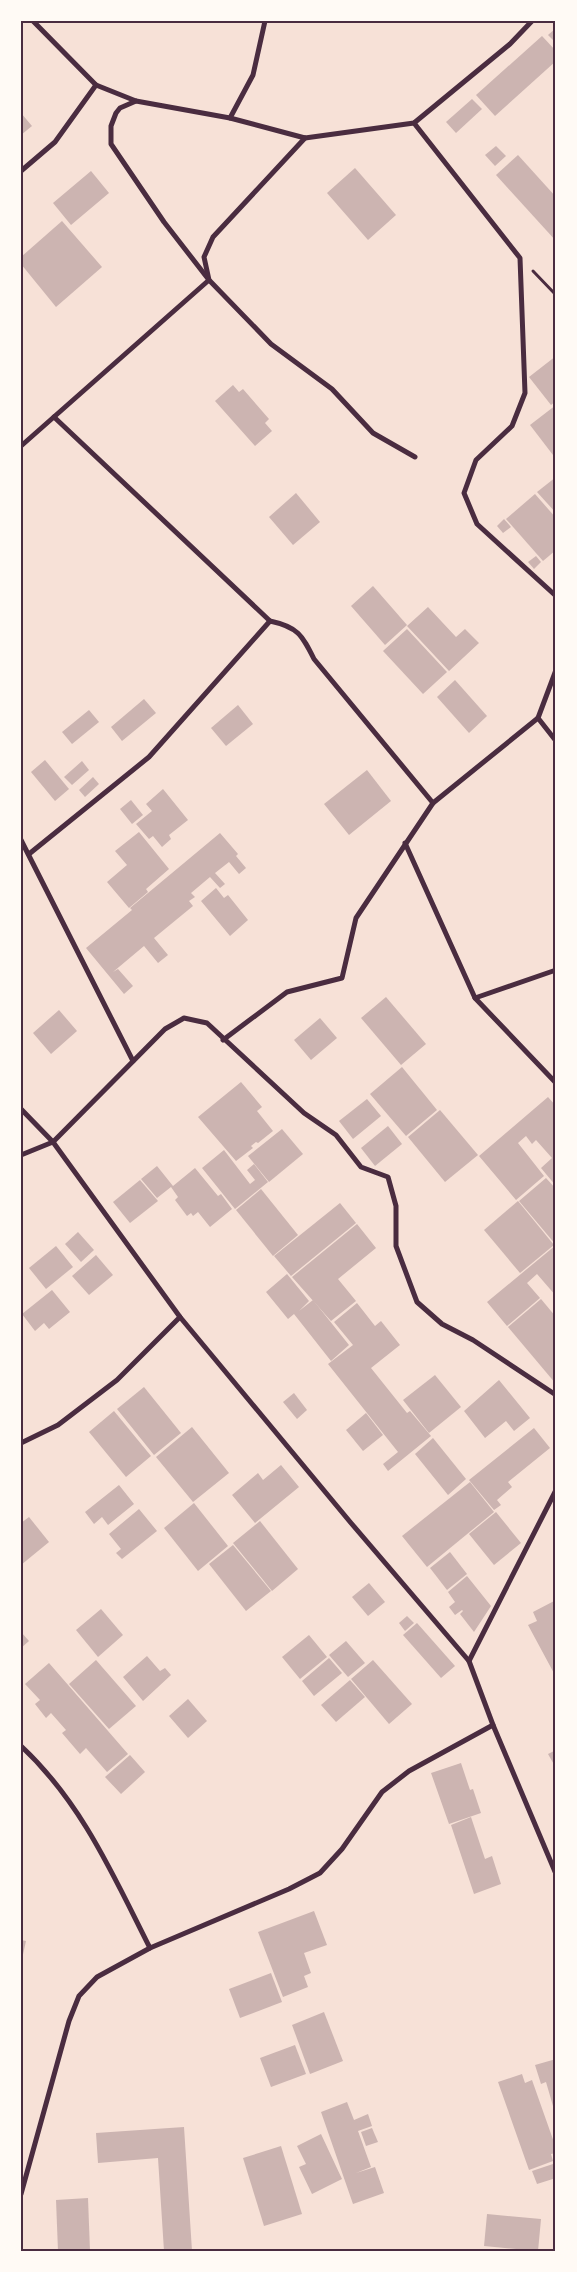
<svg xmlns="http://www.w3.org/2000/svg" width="577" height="2272" font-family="'Roboto Condensed',sans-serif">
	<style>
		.building { fill: #ccb4b1 }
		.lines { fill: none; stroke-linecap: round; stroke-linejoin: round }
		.path { stroke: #4a2c40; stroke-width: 3 }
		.minor { stroke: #4a2c40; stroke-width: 5 }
		.neatline { fill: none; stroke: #4a2c40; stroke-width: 2 }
	</style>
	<rect width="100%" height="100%" fill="#f7e1d7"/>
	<g class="building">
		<path d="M556,28V43L548,35Z"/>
		<path d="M542,36L556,51V61L495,116L476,95Z"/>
		<path d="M472,99L482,109L456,133L446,122Z"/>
		<path d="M21,113L32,126L21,135Z"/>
		<path d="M496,146L506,156L495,166L485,155Z"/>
		<path d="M518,155L556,197V241L496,175Z"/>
		<path d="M355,168L396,215L368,240L327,193Z"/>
		<path d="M91,171L109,193L71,225L53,203Z"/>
		<path d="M62,221L102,267L56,307L21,264V257Z"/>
		<path d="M556,356V401L551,405L529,377Z"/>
		<path d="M233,385L239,392L243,389L269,419L265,423L272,431L255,446L215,401Z"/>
		<path d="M556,405V453L553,455L530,425Z"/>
		<path d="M556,477V513L537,492Z"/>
		<path d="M296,493L320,522L293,545L269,517Z"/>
		<path d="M535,494L556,518V550L543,561L506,519Z"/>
		<path d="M504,519L511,527L503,533L497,526Z"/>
		<path d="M536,556L541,562L534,569L528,562Z"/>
		<path d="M373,586L407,625L385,645L351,606Z"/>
		<path d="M428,607L456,637L465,629L479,643L449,671L407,626Z"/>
		<path d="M407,629L447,672L423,694L383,651Z"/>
		<path d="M455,680L487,716L469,733L437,697Z"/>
		<path d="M144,699L156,713L122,741L111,727Z"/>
		<path d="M238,705L253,724L226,746L211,728Z"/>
		<path d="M89,710L99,722L72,744L62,732Z"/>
		<path d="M45,760L69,789L55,801L31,772Z"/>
		<path d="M82,761L89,770L72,785L64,777Z"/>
		<path d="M367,770L391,801L349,835L324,804Z"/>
		<path d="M93,777L99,784L85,797L79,790Z"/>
		<path d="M163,789L188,820L169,835L171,839L162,847L153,836L149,839L136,824L152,811L146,804Z"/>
		<path d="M131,800L143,815L132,824L120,809Z"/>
		<path d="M139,832L169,869L146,889L148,892L129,908L107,882L127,865L115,851Z"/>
		<path d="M220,833L238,854L236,856L246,868L239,874L229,862L215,873L225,884L220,888L210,877L191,893L195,897L189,901L193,906L154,938L168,955L158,963L144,946L113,972L118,969L133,986L124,994L86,948L132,910L130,908Z"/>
		<path d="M216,888L224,898L228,895L248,920L230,936L201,901Z"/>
		<path d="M386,997L426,1044L401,1065L361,1018Z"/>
		<path d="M59,1010L77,1031L51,1054L33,1033Z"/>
		<path d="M320,1018L337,1038L311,1060L294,1040Z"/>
		<path d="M402,1067L437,1110L406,1136L370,1094Z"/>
		<path d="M241,1082L262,1107L257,1111L273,1131L258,1143L256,1142L251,1146L253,1148L236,1161L198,1117Z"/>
		<path d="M548,1097L556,1106V1186L541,1168L552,1158L536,1140L532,1144L526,1136L518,1143L544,1176L516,1200L479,1156Z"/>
		<path d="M367,1099L381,1116L353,1139L339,1121Z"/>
		<path d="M440,1110L478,1155L445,1182L408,1137Z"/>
		<path d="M388,1126L402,1144L375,1166L361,1148Z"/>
		<path d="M282,1129L303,1154L269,1182L248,1156Z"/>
		<path d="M224,1150L250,1184L255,1180L247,1170L254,1164L268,1182L235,1209L202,1168Z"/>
		<path d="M157,1166L173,1186L195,1168L218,1196L221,1194L232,1209L210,1227L198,1212L193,1216L191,1213L187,1216L175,1200L178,1197L171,1187L157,1198L141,1179Z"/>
		<path d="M546,1178L556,1189V1296L537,1274L527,1283L540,1298L507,1326L487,1302L556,1245L519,1201Z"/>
		<path d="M140,1180L158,1201L130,1223L113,1202Z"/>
		<path d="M261,1189L298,1235L273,1256L236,1210Z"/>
		<path d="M518,1201L554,1245L520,1273L484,1230Z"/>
		<path d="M340,1203L356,1223L291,1276L274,1256Z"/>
		<path d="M357,1224L376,1248L338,1279L356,1301L331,1321L292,1277Z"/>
		<path d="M78,1232L94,1250L81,1262L65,1244Z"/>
		<path d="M56,1246L73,1267L46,1289L29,1268Z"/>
		<path d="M96,1255L113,1275L89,1295L72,1276Z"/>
		<path d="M287,1274L309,1301L299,1311L313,1300L349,1345L331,1361L294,1314L288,1319L266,1292Z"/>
		<path d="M52,1290L70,1312L49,1329L44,1323L35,1331L22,1314Z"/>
		<path d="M541,1299L556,1317V1384L508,1327Z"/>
		<path d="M357,1303L375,1326L381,1321L400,1345L371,1368L407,1413L410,1411L431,1436L388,1471L383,1464L398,1452L328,1364L353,1345L334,1322Z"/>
		<path d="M435,1375L461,1407L429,1433L403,1400Z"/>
		<path d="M499,1380L530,1418L514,1431L506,1421L485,1438L464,1411Z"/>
		<path d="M144,1387L181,1433L154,1455L117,1409Z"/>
		<path d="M294,1393L307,1410L297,1419L283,1402Z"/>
		<path d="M114,1411L151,1456L126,1477L89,1432Z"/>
		<path d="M366,1413L383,1435L363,1451L346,1430Z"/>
		<path d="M192,1427L229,1473L193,1502L156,1457Z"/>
		<path d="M534,1428L550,1448L508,1482L512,1487L497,1500L501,1505L494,1510L469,1480Z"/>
		<path d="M433,1438L466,1479L448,1495L415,1454Z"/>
		<path d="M281,1465L299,1487L255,1523L232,1495L258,1473L263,1480Z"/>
		<path d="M470,1482L494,1512L427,1567L402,1536Z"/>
		<path d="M119,1485L134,1504L108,1525L102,1517L94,1524L85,1512Z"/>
		<path d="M194,1503L228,1546L198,1571L164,1528Z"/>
		<path d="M139,1509L157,1531L122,1559L116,1553L121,1549L109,1534Z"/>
		<path d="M496,1512L521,1543L494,1565L469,1534Z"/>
		<path d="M29,1517L49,1542L21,1565V1523Z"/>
		<path d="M260,1521L298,1569L272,1591L233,1543Z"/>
		<path d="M233,1545L271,1591L246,1611L209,1564Z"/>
		<path d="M450,1552L467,1574L447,1590L430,1568Z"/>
		<path d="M467,1576L491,1606L474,1632L460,1614L463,1611L462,1610L455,1615L449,1607L455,1602L448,1592Z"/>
		<path d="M369,1583L385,1602L368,1616L352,1597Z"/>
		<path d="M556,1600V1677L528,1625L537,1621L533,1612Z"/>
		<path d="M101,1609L123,1635L98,1657L76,1630Z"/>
		<path d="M407,1616L414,1623L405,1631L399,1623Z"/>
		<path d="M417,1623L455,1666L441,1678L403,1635Z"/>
		<path d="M21,1632L29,1641L21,1648Z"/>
		<path d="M309,1635L327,1657L300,1679L282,1657Z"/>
		<path d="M346,1641L365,1663L348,1677L329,1655Z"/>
		<path d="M147,1656L160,1671L165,1668L171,1675L143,1701L123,1677Z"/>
		<path d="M329,1658L342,1673L314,1696L302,1681Z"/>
		<path d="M96,1660L136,1706L109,1729L69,1684Z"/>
		<path d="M373,1660L412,1704L389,1724L351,1679Z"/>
		<path d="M49,1663L128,1754L107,1772L86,1748L80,1754L62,1733L66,1730L51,1713L46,1718L35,1704L40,1700L25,1684Z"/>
		<path d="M350,1680L365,1697L336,1722L321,1705Z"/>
		<path d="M188,1699L207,1721L188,1738L169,1716Z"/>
		<path d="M556,1750V1768L548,1754Z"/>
		<path d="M130,1755L145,1772L121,1794L105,1777Z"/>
		<path d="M461,1763L470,1790L473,1789L481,1813L449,1824L431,1773Z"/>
		<path d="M471,1817L485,1859L492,1856L501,1884L474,1894L451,1825Z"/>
		<path d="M314,1911L327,1945L304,1953L311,1973L304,1976L308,1987L283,1997L258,1932Z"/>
		<path d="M21,1940L26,1941L22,1959H21Z"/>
		<path d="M271,1973L282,2002L240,2018L229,1989Z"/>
		<path d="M324,2012L343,2061L310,2074L292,2025Z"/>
		<path d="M295,2045L306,2074L271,2087L260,2058Z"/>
		<path d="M556,2059V2113H555L546,2082L541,2084L535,2065Z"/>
		<path d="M522,2074L525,2083L532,2080L556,2148V2153L551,2154L553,2161L529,2170L498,2082Z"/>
		<path d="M347,2102L354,2120L368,2114L372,2126L358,2131L371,2167L356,2173L375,2167L384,2193L353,2204L321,2112Z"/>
		<path d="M184,2127L192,2251H164L158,2158L98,2163L96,2133Z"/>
		<path d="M372,2128L378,2142L366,2146L361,2132Z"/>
		<path d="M321,2134L342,2179L312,2194L299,2167L306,2164L297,2146Z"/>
		<path d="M281,2146L302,2214L264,2226L243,2158Z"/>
		<path d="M556,2163V2178L537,2184L532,2171Z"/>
		<path d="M88,2198L90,2251H58L56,2200Z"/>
		<path d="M487,2214L541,2219L538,2251L484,2246Z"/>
	</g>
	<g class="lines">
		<path class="path" d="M533,271L556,295"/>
		<g class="minor">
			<path d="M33,21L96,85L136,101L230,118L305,138L414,123L510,44L532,21"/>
			<path d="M230,118L253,75L265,21"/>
			<path d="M414,123L520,258L525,393L512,426L476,460L464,493L477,524L556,596"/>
			<path d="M305,138L213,237L204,257L209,280L271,344L332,389L373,433L415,457"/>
			<path d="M21,171L55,142L96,85"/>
			<path d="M54,417L270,621C298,627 302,635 314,659L433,803"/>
			<path d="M21,446L209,280L164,222L111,144V126L116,113L120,108L136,101"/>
			<path d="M556,670L538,718L556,741"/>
			<path d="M21,840L133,1061"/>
			<path d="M405,843L475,998L556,1083"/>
			<path d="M29,854L149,757L270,621"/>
			<path d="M475,998L556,970"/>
			<path d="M223,1040L287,992L342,978L356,918L433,803L538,718"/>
			<path d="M21,1109L53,1142L180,1317L351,1523L469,1661L493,1725L556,1874"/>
			<path d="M21,1155L53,1142L165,1029L184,1018L207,1023L304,1113L336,1135L361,1167L388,1177L396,1206V1246L417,1302L442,1324L473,1340L556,1395"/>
			<path d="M21,1443L58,1425L117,1380L180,1317"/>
			<path d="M469,1661L556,1490"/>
			<path d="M21,1746C82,1803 113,1875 150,1948"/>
			<path d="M21,2194L69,2021L79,1996L97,1977L150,1948L289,1889L320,1873L342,1849L382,1792L409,1771L493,1725"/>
		</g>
	</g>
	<rect width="577" height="2272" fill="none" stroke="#fffaf5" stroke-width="45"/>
	<rect x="22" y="22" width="532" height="2228" class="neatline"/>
</svg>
